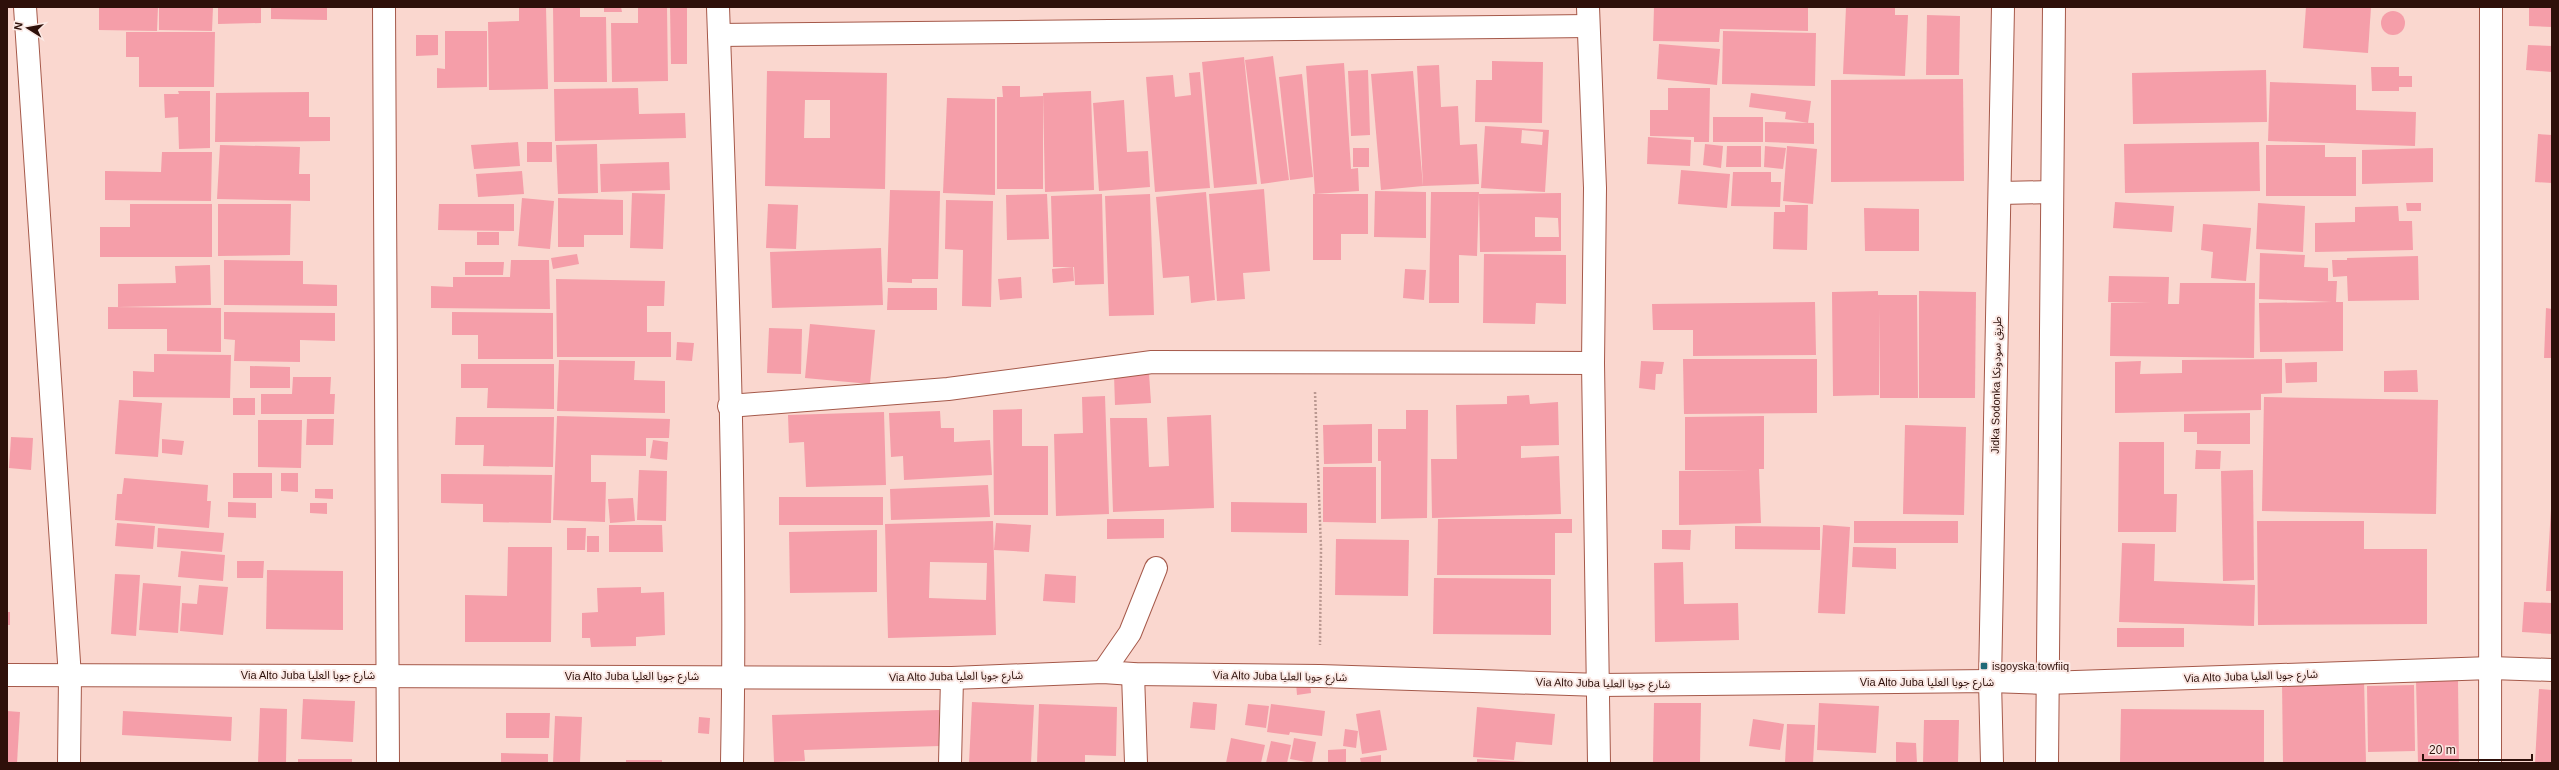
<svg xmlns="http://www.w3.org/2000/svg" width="2559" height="770" font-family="Arial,'Noto Sans Arabic',sans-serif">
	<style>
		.building { fill: #f59ea9; fill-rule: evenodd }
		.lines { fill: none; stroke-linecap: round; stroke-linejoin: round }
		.street-casing { stroke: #a5594a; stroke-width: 24 }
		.secondary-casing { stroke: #a5594a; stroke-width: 24 }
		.path { stroke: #ba9891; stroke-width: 2.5; stroke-dasharray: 2 2; stroke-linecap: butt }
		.street { stroke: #fff; stroke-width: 22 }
		.secondary { stroke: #fff; stroke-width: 22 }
		.poi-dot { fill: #206976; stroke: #fbe9e5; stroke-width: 1.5 }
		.labels { text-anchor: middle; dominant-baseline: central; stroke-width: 4; stroke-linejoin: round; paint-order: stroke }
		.street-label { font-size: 11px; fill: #2e100a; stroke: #fbe9e5 }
		.poi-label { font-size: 11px; fill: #2e100a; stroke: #fbe9e5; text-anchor: start }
	</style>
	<rect width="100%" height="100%" fill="#fad7cf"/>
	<g class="building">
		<path d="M99,7H158L157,31L99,30Z"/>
		<path d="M159,7H213L212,31L159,30Z"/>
		<path d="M218,7H261V23L218,24Z"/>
		<path d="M271,7H327V20L271,19Z"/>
		<path d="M519,7H546L548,89L489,90L488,22L519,21Z"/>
		<path d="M553,7H580V17H606L607,82H554Z"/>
		<path d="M604,7H621L622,12H604Z"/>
		<path d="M638,7H667L668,81L612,82L611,23H638Z"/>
		<path d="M670,7H687V64H671Z"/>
		<path d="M1654,7H1808V31L1720,29L1719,42L1653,41Z"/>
		<path d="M1846,7H1895V15H1908L1905,76L1843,74Z"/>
		<path d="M2306,7H2371L2368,53L2303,48Z"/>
		<path d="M2529,7H2552V27L2529,26Z"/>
		<circle cx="2393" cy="23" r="12"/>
		<path d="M1927,15L1960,16L1959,75H1926Z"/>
		<path d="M445,31H487V87L437,88V68L445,69Z"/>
		<path d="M1723,31L1816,33L1815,86L1722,84Z"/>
		<path d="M126,32H215L214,87H139V57H126Z"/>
		<path d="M416,35H438V55L416,56Z"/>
		<path d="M1659,44L1720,49L1717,85L1657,79Z"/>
		<path d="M2528,45L2552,46V72L2526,70Z"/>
		<path d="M1273,56L1289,180L1261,184L1245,60Z"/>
		<path d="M1244,57L1257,184L1214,188L1202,62Z"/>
		<path d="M1492,61L1543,62L1542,123L1475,122L1476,80H1492Z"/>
		<path d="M1344,63L1351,169L1358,168L1359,191L1315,194L1306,66Z"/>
		<path d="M1439,65L1441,107L1458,106L1460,145L1477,144L1479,184L1423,186L1417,66Z"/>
		<path d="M2371,67H2399V76H2412V87H2399V91H2372Z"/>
		<path d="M1368,70L1370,135L1351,136L1348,71Z"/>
		<path d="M2266,70L2267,122L2133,124L2132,73Z"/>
		<path d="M767,71L887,73L885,189L765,186ZM805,100H830V138H804Z"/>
		<path d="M1413,71L1423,186L1381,190L1371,74Z"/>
		<path d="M1200,72L1210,188L1155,192L1146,77L1173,75L1175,97L1191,95L1189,73Z"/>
		<path d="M1302,74L1313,177L1290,180L1279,77Z"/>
		<path d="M1963,79L1964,181L1831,182V80Z"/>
		<path d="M2270,82L2356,85V110L2416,112L2415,146L2268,141Z"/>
		<path d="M1002,86H1020V97L1043,96V189H997V97H1003Z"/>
		<path d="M638,88L639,114L685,113L686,138L555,141L554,89Z"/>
		<path d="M1668,88H1710L1709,142H1694V137L1650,136V110H1668Z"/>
		<path d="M178,91H210V148L179,149L178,117L165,118L164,94H179Z"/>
		<path d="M1091,91L1094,190L1045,192L1043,93Z"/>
		<path d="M309,92V117H330V141L215,142L216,93Z"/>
		<path d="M1751,93L1811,101L1808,123L1785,119L1786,112L1749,107Z"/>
		<path d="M947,98L995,99V195L943,193Z"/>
		<path d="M1124,100L1127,152L1148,151L1150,187L1099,191L1093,103Z"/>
		<rect x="1713" y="117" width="50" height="25"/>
		<path d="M1765,122L1814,123V144L1765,142Z"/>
		<path d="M1485,126L1549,130L1545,192L1481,188ZM1522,130L1543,132L1542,145L1521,143Z"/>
		<path d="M2538,134L2552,135V183L2535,182Z"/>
		<path d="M1648,137L1691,140L1690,166L1647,164Z"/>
		<path d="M518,142L520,166L474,169L471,145Z"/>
		<rect x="527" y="142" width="25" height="20"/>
		<path d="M2259,142L2260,191L2125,193L2124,144Z"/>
		<path d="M597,144L598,193L558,194L556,145Z"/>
		<path d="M1705,144L1723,146L1721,168L1703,165Z"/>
		<path d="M220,145L300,147L299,174H310V201L217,199Z"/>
		<path d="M2266,145H2325V157H2356V196H2266Z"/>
		<path d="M1727,146H1761V167H1726Z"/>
		<path d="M1765,146L1786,148L1783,169L1764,167Z"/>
		<path d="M1787,146L1817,149L1813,204L1783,201Z"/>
		<rect x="1353" y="148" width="16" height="19"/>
		<path d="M2433,148V182L2362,184V150Z"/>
		<path d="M162,152H212L211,201L105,200V171L161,172Z"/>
		<path d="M669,162L670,190L601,192L600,164Z"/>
		<path d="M1681,170L1730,174L1727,208L1678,204Z"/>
		<path d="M522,171L524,194L478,197L476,174Z"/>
		<path d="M1733,172H1771V182H1781L1780,207L1731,206Z"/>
		<path d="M1264,189L1270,271L1243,273L1245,299L1217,301L1209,194Z"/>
		<path d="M890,190L940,191L938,279H912V283L887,282Z"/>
		<path d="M1375,191L1426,192V238L1374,237Z"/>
		<path d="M1206,192L1215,300L1191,303L1189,276L1163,278L1156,197Z"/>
		<path d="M1431,192H1479L1477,256L1459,255V303H1429Z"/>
		<path d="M632,193L665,194L663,249L630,248Z"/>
		<path d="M1561,193V251L1480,252L1479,194ZM1535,217L1558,218L1559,237H1535Z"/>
		<path d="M1047,194L1049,239L1007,240L1006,195Z"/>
		<path d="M1102,194L1104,284L1075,285L1074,267H1053L1051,196Z"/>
		<path d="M1150,194L1154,315L1109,316L1105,196Z"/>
		<path d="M1313,194H1368V234H1341V260H1313Z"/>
		<path d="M522,198L554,201L550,249L518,246Z"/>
		<path d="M558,198L623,200V235H584V247H558Z"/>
		<path d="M946,200L993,201L991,307L962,306L963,250L945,249Z"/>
		<path d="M2115,202L2174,206L2172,232L2113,228Z"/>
		<path d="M2258,203L2305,206L2303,252L2256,249Z"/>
		<path d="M2406,203H2421V211H2407Z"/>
		<path d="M130,204H212V257H100V227H130Z"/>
		<path d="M218,204H291L290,255L218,256Z"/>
		<path d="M439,204H514V231L438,230Z"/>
		<path d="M768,204L798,205L796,249L766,248Z"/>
		<path d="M1785,205H1808L1807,250L1773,249L1774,212H1785Z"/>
		<path d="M2398,206L2399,221H2412L2413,250L2315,252V223L2355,222V207Z"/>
		<path d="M1864,208L1919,209V251H1865Z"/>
		<path d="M2203,224L2251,228L2246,281L2211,278L2213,252L2201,250Z"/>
		<rect x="477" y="232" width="22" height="13"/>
		<path d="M881,248L883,305L772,308L770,252Z"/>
		<path d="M2260,253L2305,255L2304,267L2328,268V281H2337L2336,302H2343V351L2260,352L2259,303L2332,302L2259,299Z"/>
		<path d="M577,254L579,264L553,269L551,258Z"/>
		<path d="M1484,254L1566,255V304L1536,303L1535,324L1483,323Z"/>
		<path d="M2418,256L2419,300L2348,301L2347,276L2333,277L2332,260H2347V258Z"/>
		<path d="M224,260L303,261V284L337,285V306L224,305Z"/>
		<path d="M511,260H549L550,309L431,308V286L453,287V277H510Z"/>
		<path d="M465,262H504L503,275H465Z"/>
		<path d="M210,265L211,305L118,307V284L176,283L175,266Z"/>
		<path d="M1073,267L1074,281L1053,283L1052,269Z"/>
		<path d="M1405,269L1426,270L1424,300L1403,298Z"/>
		<path d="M2109,276L2169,277L2168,304H2179L2180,283H2255L2254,358L2110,356L2111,303H2151L2108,302Z"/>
		<path d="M1021,277L1022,298L1000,300L998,279Z"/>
		<path d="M556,279L665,281L664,306H647V332H671V357H557Z"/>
		<path d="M888,288H937V310H887Z"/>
		<path d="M1878,291V295H1917L1918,398H1880L1879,308V395L1833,396L1832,292Z"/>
		<path d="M1919,291L1976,292L1975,398H1919Z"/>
		<path d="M1815,302L1816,355L1693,356V330H1653L1652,304Z"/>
		<path d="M108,307L221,308V352L167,351V329H108Z"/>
		<path d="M2546,308L2552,309V358H2544Z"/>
		<path d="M224,312L335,313V341L300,340V362L234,361L235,340L224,339Z"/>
		<path d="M452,312L553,313V359H478V335H452Z"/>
		<path d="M810,324L875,330L870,384L805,378Z"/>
		<path d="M769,328L802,329L801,374L767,373Z"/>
		<path d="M677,342L694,343L692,361L676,360Z"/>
		<path d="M154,354L231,355L230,398L133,397V371L154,372Z"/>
		<path d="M1683,359H1817V413L1684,414Z"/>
		<path d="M2282,359V393L2261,394V410L2115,413V362L2141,361L2140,374L2182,373V360Z"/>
		<path d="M559,360L635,361L634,380L665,381V413L557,411Z"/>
		<path d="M1641,361L1664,362L1662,374H1656L1655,390L1639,388Z"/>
		<path d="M2317,362V382L2286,383L2285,363Z"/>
		<path d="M461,364H554V409L487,408L488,388H461Z"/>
		<path d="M250,366L290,367V388H250Z"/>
		<path d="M2417,370L2418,392H2384V371Z"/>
		<path d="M1149,373L1151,403L1115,405L1114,375Z"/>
		<path d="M293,377H331L330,394H335L334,414H261V394H292Z"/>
		<path d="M1529,395L1530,404L1558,402L1559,445L1521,446V458L1559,456L1561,514L1432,518L1431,459H1457L1456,405L1507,404V396Z"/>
		<path d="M1105,396L1109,514L1056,516L1054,434L1083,433L1082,397Z"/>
		<path d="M2264,397L2438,400L2436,514L2262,511Z"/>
		<rect x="233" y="398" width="22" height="17"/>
		<path d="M119,400L162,403L158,457L115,454Z"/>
		<path d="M1022,409V446H1048V515H994L993,410Z"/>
		<path d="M1406,410H1428L1427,518L1381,519V461H1378V429H1406Z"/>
		<path d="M940,411L941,428H954V442L990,440L992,475L904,480L903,456L891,457L889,413Z"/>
		<path d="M884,412L886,485L806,487L804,442L789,443L788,415Z"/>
		<path d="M2250,413V444H2197V432H2184V414Z"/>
		<path d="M1211,415L1214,508L1113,512L1110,418H1147L1149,467L1169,466L1167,417Z"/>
		<path d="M557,416L670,419L669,438H646V456L591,455V482H606L605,522L553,520Z"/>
		<path d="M1764,416V469H1759L1761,523L1679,525V471L1749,470H1685V417Z"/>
		<path d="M456,417H554L553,467L483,466L484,445H455Z"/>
		<path d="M307,419H334L333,445H306Z"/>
		<path d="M258,420H302L301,468L258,467Z"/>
		<path d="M1372,424V463L1324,464L1323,425Z"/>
		<path d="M1905,425L1966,427L1964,515L1903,514Z"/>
		<path d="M11,437L33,438L31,470L9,468Z"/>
		<path d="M162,439L184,441L182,455L162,453Z"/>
		<path d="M653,440L668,442L667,460L650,458Z"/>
		<path d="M2119,442H2164V494H2177L2176,532H2118Z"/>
		<path d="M2196,450L2221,451L2220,469H2195Z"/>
		<path d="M1323,467H1376V523L1323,522Z"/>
		<path d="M639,470L667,471L666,521L637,520Z"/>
		<path d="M2253,470L2254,580L2223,581L2221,471Z"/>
		<rect x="233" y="473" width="39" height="25"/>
		<path d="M281,473H298V492L281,491Z"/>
		<path d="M441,474L552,475L551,523L483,522V504L441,503Z"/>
		<path d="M124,478L208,485L207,501H211L209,528L115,520L117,494H122Z"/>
		<path d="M988,485L990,517L891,520L890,489Z"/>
		<path d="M315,489H333V499L315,498Z"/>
		<rect x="779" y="497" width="104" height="28"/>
		<path d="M633,498L635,521L610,523L608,499Z"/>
		<path d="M228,502L256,503V518L228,517Z"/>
		<path d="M1231,502L1307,503V533L1231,532Z"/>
		<path d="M310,503H327V514L310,513Z"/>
		<path d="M2551,509H2552V591H2546Z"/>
		<path d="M1107,519H1164V538L1107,539Z"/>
		<path d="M1438,519H1572V533H1555V575H1437Z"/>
		<path d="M993,521L996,635L888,638L885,524ZM930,562L987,563L986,600L929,598Z"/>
		<rect x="1854" y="521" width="104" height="22"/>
		<path d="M2257,521H2364V549H2427V624L2258,625Z"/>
		<path d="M117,523L155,526L153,549L115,546Z"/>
		<path d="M996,523L1031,525L1029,552L994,550Z"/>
		<path d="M609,525H662L663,552H609Z"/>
		<path d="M1823,525L1850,527L1845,614L1818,613Z"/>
		<path d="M1735,526L1820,527V550L1735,549Z"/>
		<path d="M158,528L224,533L222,552L157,547Z"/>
		<path d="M567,528H586L585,550H567Z"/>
		<path d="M877,530V592L790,593L789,532Z"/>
		<path d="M1662,530H1691L1690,550L1662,549Z"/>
		<rect x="587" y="536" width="12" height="16"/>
		<path d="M1336,539L1409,540L1408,596L1335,595Z"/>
		<path d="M2122,543L2155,544L2154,581L2255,585L2254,626L2119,622Z"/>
		<path d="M508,547H552L551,642H465V595L507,596Z"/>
		<path d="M1853,547L1896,548V569L1852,567Z"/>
		<path d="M181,551L225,555L223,581L178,577Z"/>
		<path d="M237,561H264L263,578H237Z"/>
		<path d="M1683,562L1684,604L1738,603L1739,640L1655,642L1654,563Z"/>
		<path d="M267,570L343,571V630L266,629Z"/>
		<path d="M115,574L140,575L136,636L111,634Z"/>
		<path d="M1045,574L1076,576L1075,603L1043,601Z"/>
		<path d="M1434,578L1551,579V635L1433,634Z"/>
		<path d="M143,583L181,586L178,633L139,630Z"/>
		<path d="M199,585L228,587L223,635L180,631L182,603L197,604Z"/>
		<path d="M641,587V593L664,592L665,635L636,637V646L591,647L590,638H582V613L598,612L597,588Z"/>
		<path d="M2524,602L2552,603V634L2522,632Z"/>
		<rect x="7" y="612" width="3" height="13"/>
		<rect x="2117" y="628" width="67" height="19"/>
		<path d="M2364,679L2366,763H2283L2282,681Z"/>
		<path d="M2416,680H2458L2459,763H2418Z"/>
		<path d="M1310,682L1311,693L1297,695L1296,683Z"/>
		<path d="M2414,685L2415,751L2368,752L2367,686Z"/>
		<path d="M2539,689L2552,690V763H2535Z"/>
		<path d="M303,699L355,701L353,742L301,739Z"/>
		<path d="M972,702L1034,705L1031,763H969Z"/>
		<path d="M1193,702L1217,704L1215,730L1190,728Z"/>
		<path d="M1654,703H1701L1700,763H1653Z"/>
		<path d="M1819,703L1879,706L1876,753L1817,750Z"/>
		<path d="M1039,704L1117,707L1116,756L1085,755V763H1037Z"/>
		<path d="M1248,704L1269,706L1266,728L1245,725Z"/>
		<path d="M1271,704L1325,711L1322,736L1290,732L1289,735L1267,732Z"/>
		<path d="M1477,707L1555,714L1552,745L1516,742L1514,760L1473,757Z"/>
		<path d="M260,708L287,709L286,763H258Z"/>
		<path d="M2121,709L2264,710V763H2120Z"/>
		<path d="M939,710L940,746L804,750L805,761L774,762L772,715Z"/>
		<path d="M1380,710L1387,750L1362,754L1356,714Z"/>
		<path d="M7,711L20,712L17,763H7Z"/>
		<path d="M123,711L232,717L231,741L122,735Z"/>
		<path d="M506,713H550L549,738H506Z"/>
		<path d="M555,716L582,717L580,763H553Z"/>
		<path d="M699,717L710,718L709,734L698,733Z"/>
		<path d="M1753,719L1784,724L1780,750L1749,746Z"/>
		<path d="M1924,720H1959L1958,763H1923Z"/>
		<path d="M1787,724L1815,725L1813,763H1785Z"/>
		<path d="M1345,729L1358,731L1356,748L1343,746Z"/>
		<path d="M1231,738L1265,745L1261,763H1226Z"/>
		<path d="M1294,738L1316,742L1312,763L1290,759Z"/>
		<path d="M1271,741L1291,745L1287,763H1266Z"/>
		<path d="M1896,742L1916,743L1917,763H1896Z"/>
		<path d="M1346,749V763H1328V750Z"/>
		<path d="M501,753L548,754V763H501Z"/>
		<path d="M1381,755V763H1361L1360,758Z"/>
		<rect x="298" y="759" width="54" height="4"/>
		<path d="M1477,759L1526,762V763H1477Z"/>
		<rect x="626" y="760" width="36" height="3"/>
	</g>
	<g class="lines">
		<g class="street-casing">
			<g id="street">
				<path d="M25,7L70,677L69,763"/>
				<path d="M384,7L388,763"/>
				<path d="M718,7C727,259 737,511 732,763"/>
				<path d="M1588,7L1595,188L1593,363L1599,763"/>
				<path d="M719,35L1588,26"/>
				<path d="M729,406L948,389L1152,362L1593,363"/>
				<path d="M1103,672L1130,633L1156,568"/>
				<path d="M1133,674L1136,763"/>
				<path d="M950,763L952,678"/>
				<path d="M2490,763L2491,7"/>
			</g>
		</g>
		<g class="secondary-casing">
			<g id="secondary">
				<path d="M2000,193L2052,192"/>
				<path d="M7,675L952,678L1103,672L1133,674L1320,676L1600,685L1990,681L2046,683L2491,668L2552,670"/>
				<path d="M1992,763L1990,681L2003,7"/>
				<path d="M2047,763L2054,7"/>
			</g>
		</g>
		<path class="path" d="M1315,392L1321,548L1320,645"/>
		<use href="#street" class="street"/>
		<use href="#secondary" class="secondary"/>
	</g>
	<rect class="poi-dot" x="1980" y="662" width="8" height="8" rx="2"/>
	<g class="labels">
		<g class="street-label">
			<text transform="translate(1996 385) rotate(-89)">Jidka Sodonka طريق سودونكا</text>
			<text x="308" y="675">Via Alto Juba شارع جوبا العليا</text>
			<text x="632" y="676">Via Alto Juba شارع جوبا العليا</text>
			<text transform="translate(956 676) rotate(-1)">Via Alto Juba شارع جوبا العليا</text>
			<text transform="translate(1280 676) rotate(1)">Via Alto Juba شارع جوبا العليا</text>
			<text transform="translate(2251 676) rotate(-2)">Via Alto Juba شارع جوبا العليا</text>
			<text x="1927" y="682">Via Alto Juba شارع جوبا العليا</text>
			<text transform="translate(1603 683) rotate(1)">Via Alto Juba شارع جوبا العليا</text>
		</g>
		<g class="poi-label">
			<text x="1992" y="666">isgoyska towfiiq</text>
		</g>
	</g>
	<rect width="2559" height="770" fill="none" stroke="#2e100a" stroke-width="16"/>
	<g transform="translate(28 28) rotate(281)" stroke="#fbe9e5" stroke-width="3" paint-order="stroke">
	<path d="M0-3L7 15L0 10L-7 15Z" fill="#2e100a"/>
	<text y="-6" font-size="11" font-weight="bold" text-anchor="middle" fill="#2e100a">N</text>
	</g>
	<path d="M2423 754v6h109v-6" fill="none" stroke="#2e100a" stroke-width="2"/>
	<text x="2429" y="754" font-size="12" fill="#2e100a" stroke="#fbe9e5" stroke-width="3" paint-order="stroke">20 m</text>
</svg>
